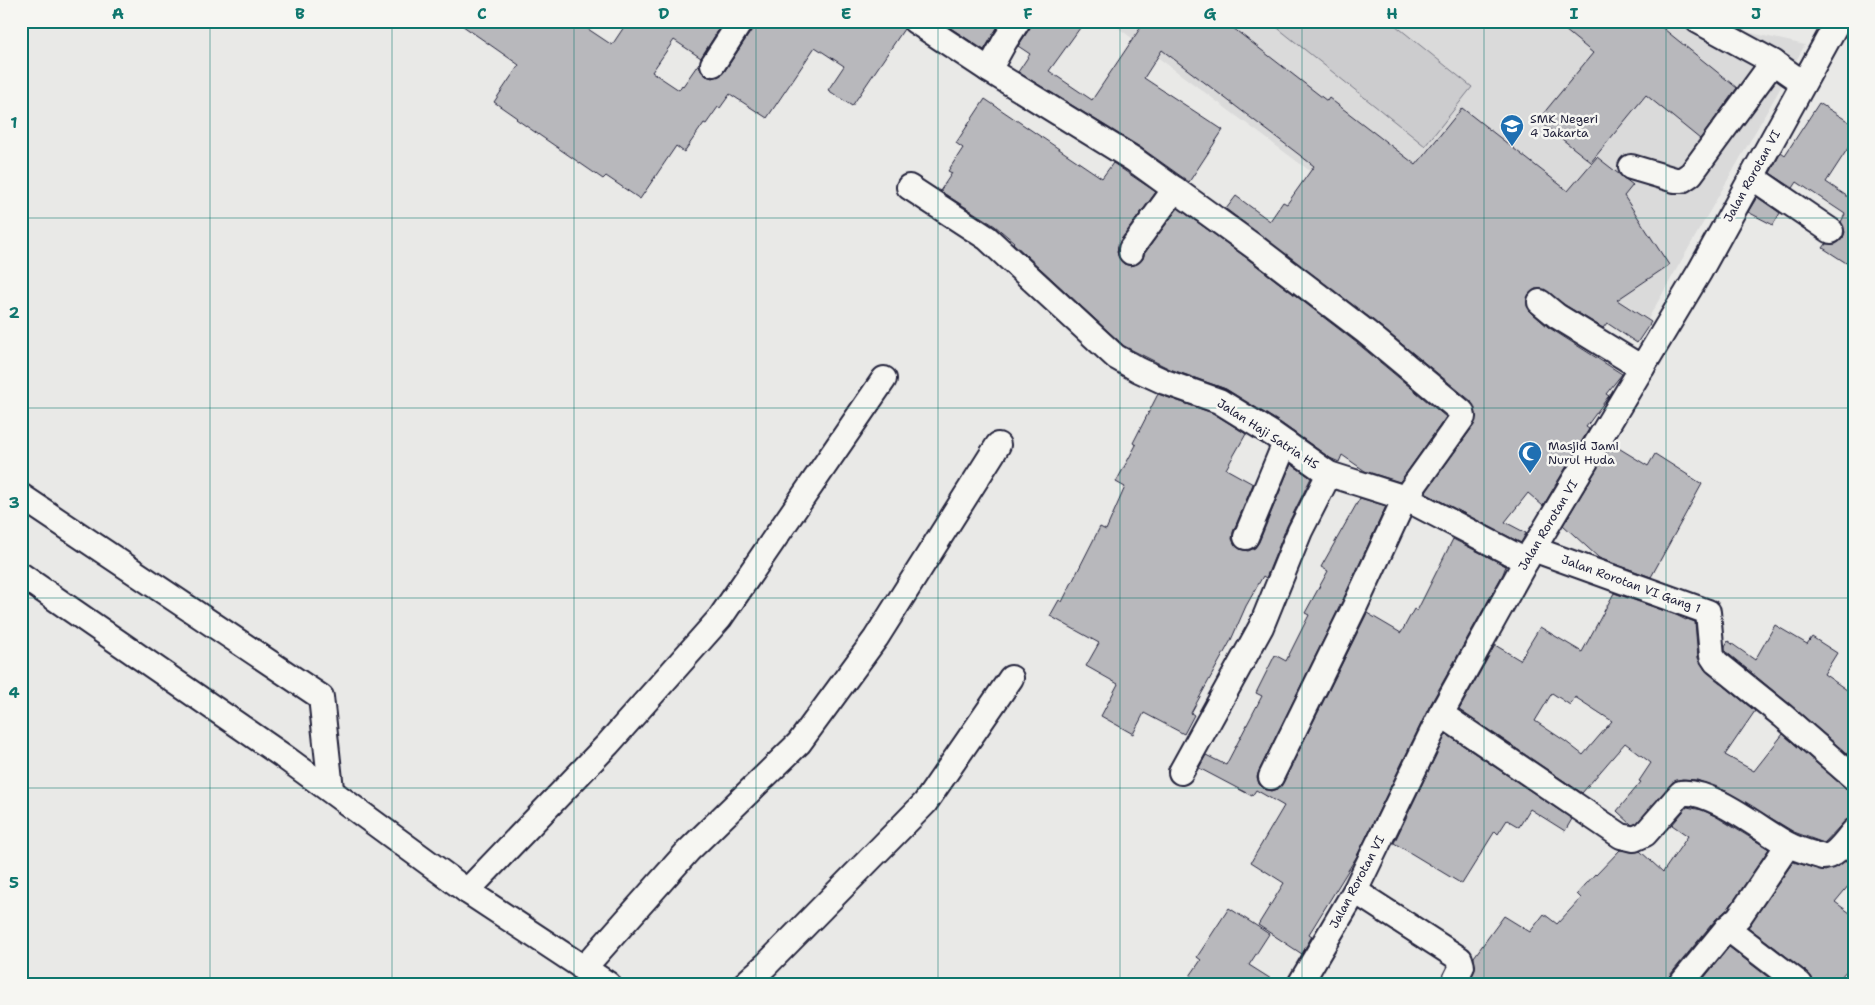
<svg xmlns="http://www.w3.org/2000/svg" width="1875" height="1005" font-family="'Shantell Sans',sans-serif">
	<style>
		.built { fill: #dadada }
		.green { fill: #ccccce; stroke: #777784 }
		.building { fill: #b8b8bc; stroke: #22223b; fill-rule: evenodd }
		.lines { fill: none; stroke-linecap: round; stroke-linejoin: round }
		.minor-casing { stroke: #22223b; stroke-width: 28 }
		.minor { stroke: #f6f6f2; stroke-width: 24 }
		.grid { fill: none; stroke: #0f766e; stroke-width: 1; stroke-opacity: 0.55 }
		.labels { text-anchor: middle; dominant-baseline: central; stroke-width: 5; stroke-linejoin: round; paint-order: stroke }
		.poi-label { font-size: 12px; fill: #22223b; stroke: #f6f6f2; text-anchor: start }
		.street-label { font-size: 12px; fill: #22223b; stroke: #f6f6f2 }
		.neatline { fill: none; stroke: #0f766e; stroke-width: 2 }
		.grid-label { font-size: 16px; text-anchor: middle; font-weight: bold; fill: #0f766e }
	</style>
	<rect width="100%" height="100%" fill="#e9e9e7"/>
	<filter id="ink" filterUnits="userSpaceOnUse"><feTurbulence type="fractalNoise" baseFrequency=".02" numOctaves="2"/><feDisplacementMap in="SourceGraphic" scale="10" xChannelSelector="R" yChannelSelector="G"/><feConvolveMatrix kernelMatrix="1 2 1 2 8 2 1 2 1" color-interpolation-filters="sRGB"/></filter>
	<g filter="url(#ink)">
		<path class="built" d="M1109,21H1719L1738,30L1805,45L1648,319L1574,271L1436,265Z"/>
		<path class="green" d="M1269,21H1390L1472,87L1425,146Z"/>
		<g class="building">
			<path d="M456,21H576L612,45L628,21H724L701,58L674,40L652,72L679,90L682,85L683,86L699,63L701,71L706,76L712,78L719,76L724,72L753,28L755,21H901L904,29L852,106L828,90L844,66L815,47L767,118L730,94L720,108L718,107L706,124L704,123L684,152L676,146L640,199L606,176L603,179L516,119L517,118L494,102L519,65Z"/>
			<path d="M940,21H1001L984,50Z"/>
			<path d="M1032,21H1085L1049,71L1092,100L1145,21H1224L1327,101L1329,98L1416,165L1462,108L1568,191L1597,157L1633,185L1624,196L1669,265L1617,300L1651,322L1637,343L1607,323L1603,328L1565,305L1543,289H1535L1529,294L1527,299V306L1531,312L1548,327L1622,374L1606,394L1609,396L1608,397L1586,427L1589,429L1543,506L1528,493L1505,522L1526,533L1521,543L1425,493L1474,425L1476,414L1471,401L1374,321L1226,209L1236,196L1270,221L1283,202L1287,204L1314,166L1162,50L1144,78L1223,130L1189,182L1140,147L1018,72L1030,54L1018,46L1030,28Z"/>
			<path d="M1554,21H1654L1737,88L1700,139L1646,95L1591,162L1538,120L1593,53Z"/>
			<path d="M985,99L1102,178L1113,163L1156,192L1120,241L1117,252L1119,258L1124,264L1131,266L1137,264L1143,259L1144,254L1178,208L1248,259L1357,343L1446,417L1400,482L1365,471L1342,455L1339,462L1330,458L1281,423L1226,389L1170,369L1124,346L1013,243L1014,242L995,226L940,191L952,173L948,171L963,148L956,143Z"/>
			<path d="M1819,103L1854,125V139L1826,182L1854,201V268L1823,248L1826,244H1836L1843,238L1845,232L1841,222L1845,214L1797,182L1793,188L1770,173L1781,152L1785,155Z"/>
			<path d="M1757,197L1780,213L1773,225L1748,212Z"/>
			<path d="M1158,394L1213,413L1246,434L1226,469L1253,484L1233,532L1232,539L1235,545L1240,549L1248,551L1255,548L1259,542L1291,464L1311,478L1287,526L1266,578L1263,576L1246,606L1231,640L1191,713L1194,715L1184,734L1144,713L1133,734L1101,716L1118,684L1086,666L1099,643L1050,616L1059,600L1062,602L1100,527L1106,530L1125,487L1116,482L1136,445L1133,443Z"/>
			<path d="M1612,444L1648,466L1655,454L1702,484L1651,577L1599,558L1563,525Z"/>
			<path d="M1360,498L1386,506L1343,600L1259,771L1257,777L1259,784L1265,790L1272,791L1278,789L1283,783L1367,613L1401,633L1414,609L1417,611L1453,539L1506,566L1503,574L1429,707L1357,856L1309,934L1312,936L1302,954L1258,925L1284,883L1251,862L1284,806L1256,790L1252,796L1199,768L1206,755L1226,765L1262,696L1256,693L1275,655L1286,661L1309,615L1305,613L1328,571L1321,567Z"/>
			<path d="M1614,593L1676,615L1686,620L1687,619L1695,622L1698,658L1705,670L1755,711L1725,755L1754,771L1783,734L1845,788L1854,791V818L1844,822L1824,843L1794,832L1726,791L1697,780L1682,779L1671,784L1637,823L1632,825L1617,811L1641,782L1639,781L1651,763L1625,743L1582,793L1459,710L1495,645L1520,660L1540,627L1582,652ZM1552,693L1570,705L1575,697L1612,721L1583,755L1565,741L1535,721Z"/>
			<path d="M1775,625L1807,644L1812,637L1837,653L1824,674L1854,695V760L1792,706L1725,651V646L1728,641L1755,660Z"/>
			<path d="M1446,734L1572,819L1565,831L1530,809L1519,827L1507,820L1498,834L1495,831L1462,884L1394,843Z"/>
			<path d="M1687,807L1702,810L1715,816L1769,849L1729,908L1716,919L1670,975L1668,984H1468L1474,971V957L1504,916L1530,932L1544,914L1557,924L1581,898L1577,894L1595,874L1596,875L1620,850L1632,852L1640,851L1663,872L1688,836L1672,825Z"/>
			<path d="M1854,853V879L1835,902L1854,916V975L1847,970L1835,984H1813L1812,978L1808,973L1748,927L1793,862L1825,871L1840,865Z"/>
			<path d="M1229,908L1269,934L1249,965L1279,984H1201L1190,976L1201,960L1197,957Z"/>
			<path d="M1729,947L1777,984H1699Z"/>
		</g>
		<g class="lines">
			<g class="minor-casing">
				<g id="minor">
					<path d="M915,21L989,70L1133,159L1256,248L1366,332L1462,412L1463,417L1405,498L1355,606L1271,777"/>
					<path d="M1698,21L1773,62L1803,83"/>
					<path d="M713,64L741,21"/>
					<path d="M989,70L1005,41L1018,21"/>
					<path d="M1631,167L1675,180H1682L1691,174L1773,62"/>
					<path d="M1752,177L1831,231"/>
					<path d="M909,187L987,238L1116,357L1139,370L1165,382L1219,401L1274,435L1329,474L1405,498L1526,561"/>
					<path d="M1131,252V249L1175,189"/>
					<path d="M1540,302L1557,316L1642,368"/>
					<path d="M21,496L321,697L331,789"/>
					<path d="M1246,537L1285,443"/>
					<path d="M1533,549L1708,612L1712,656L1716,662L1783,716L1854,778"/>
					<path d="M21,575L283,756L467,891L608,984"/>
					<path d="M1441,714L1621,836L1634,839L1645,834L1681,793C1711,789 1761,830 1787,844C1798,850 1811,853 1823,857C1836,857 1846,839 1854,831"/>
					<path d="M1181,772L1261,627L1300,531L1329,474"/>
					<path d="M467,891L608,744L720,618L884,379"/>
					<path d="M1355,891L1460,959L1462,966L1453,984"/>
					<path d="M1727,928L1800,984"/>
					<path d="M583,969L688,851L799,743L876,638L998,445"/>
					<path d="M745,984L766,965L925,803L1011,678"/>
					<path d="M1300,984L1355,891L1441,714L1526,561L1700,271L1838,21"/>
					<path d="M1681,984L1727,928L1739,917L1788,845"/>
				</g>
			</g>
			<use href="#minor" class="minor"/>
		</g>
	</g>
	<path class="grid" d="M210,21V984M392,21V984M574,21V984M756,21V984M938,21V984M1120,21V984M1302,21V984M1484,21V984M1666,21V984M21,218H1854M21,408H1854M21,598H1854M21,788H1854"/>
	<defs>
		<g id="school-pin" transform="scale(1.25)"><path d="M0 17L-7.5 6A9.5 9.5 0 1 1 7.5 6Z" fill="#1f6fb2" stroke="#f6f6f2"/><path d="M0-5L7-2L0 1L-7-2ZM-4 1L0 2.5L4 1V4Q0 6-4 4Z" fill="#fff"/></g>
		<g id="mosque-pin" transform="scale(1.25)"><path d="M0 17L-7.5 6A9.5 9.5 0 1 1 7.5 6Z" fill="#1f6fb2" stroke="#f6f6f2"/><path d="M3.5-4.9A6 6 0 1 0 3.5 4.9A5 5 0 1 1 3.5-4.9Z" fill="#fff"/></g>
	</defs>
	<g fill-rule="evenodd">
		<use href="#school-pin" x="1512" y="126"/>
		<use href="#mosque-pin" x="1530" y="453"/>
	</g>
	<g class="labels">
		<g class="poi-label">
			<text x="1530" y="119">SMK Negeri<tspan x="1530" dy="14">4 Jakarta</tspan></text>
			<text x="1548" y="446">Masjid Jami<tspan x="1548" dy="14">Nurul Huda</tspan></text>
		</g>
		<g class="street-label">
			<text transform="translate(1752 176) rotate(-61)">Jalan Rorotan VI</text>
			<text transform="translate(1268 434) rotate(33)">Jalan Haji Satria HS</text>
			<text transform="translate(1548 525) rotate(-59)">Jalan Rorotan VI</text>
			<text transform="translate(1631 584) rotate(20)">Jalan Rorotan VI Gang 1</text>
			<text transform="translate(1357 882) rotate(-62)">Jalan Rorotan VI</text>
		</g>
	</g>
	<rect width="1875" height="1005" fill="none" stroke="#f6f6f2" stroke-width="55"/>
	<rect x="28" y="28" width="1820" height="950" class="neatline"/>
	<g class="grid-label">
		<text x="118" y="19">A</text>
		<text x="300" y="19">B</text>
		<text x="482" y="19">C</text>
		<text x="664" y="19">D</text>
		<text x="846" y="19">E</text>
		<text x="1028" y="19">F</text>
		<text x="1210" y="19">G</text>
		<text x="1392" y="19">H</text>
		<text x="1574" y="19">I</text>
		<text x="1756" y="19">J</text>
		<text x="14" y="128">1</text>
		<text x="14" y="318">2</text>
		<text x="14" y="508">3</text>
		<text x="14" y="698">4</text>
		<text x="14" y="888">5</text>
	</g>
</svg>
